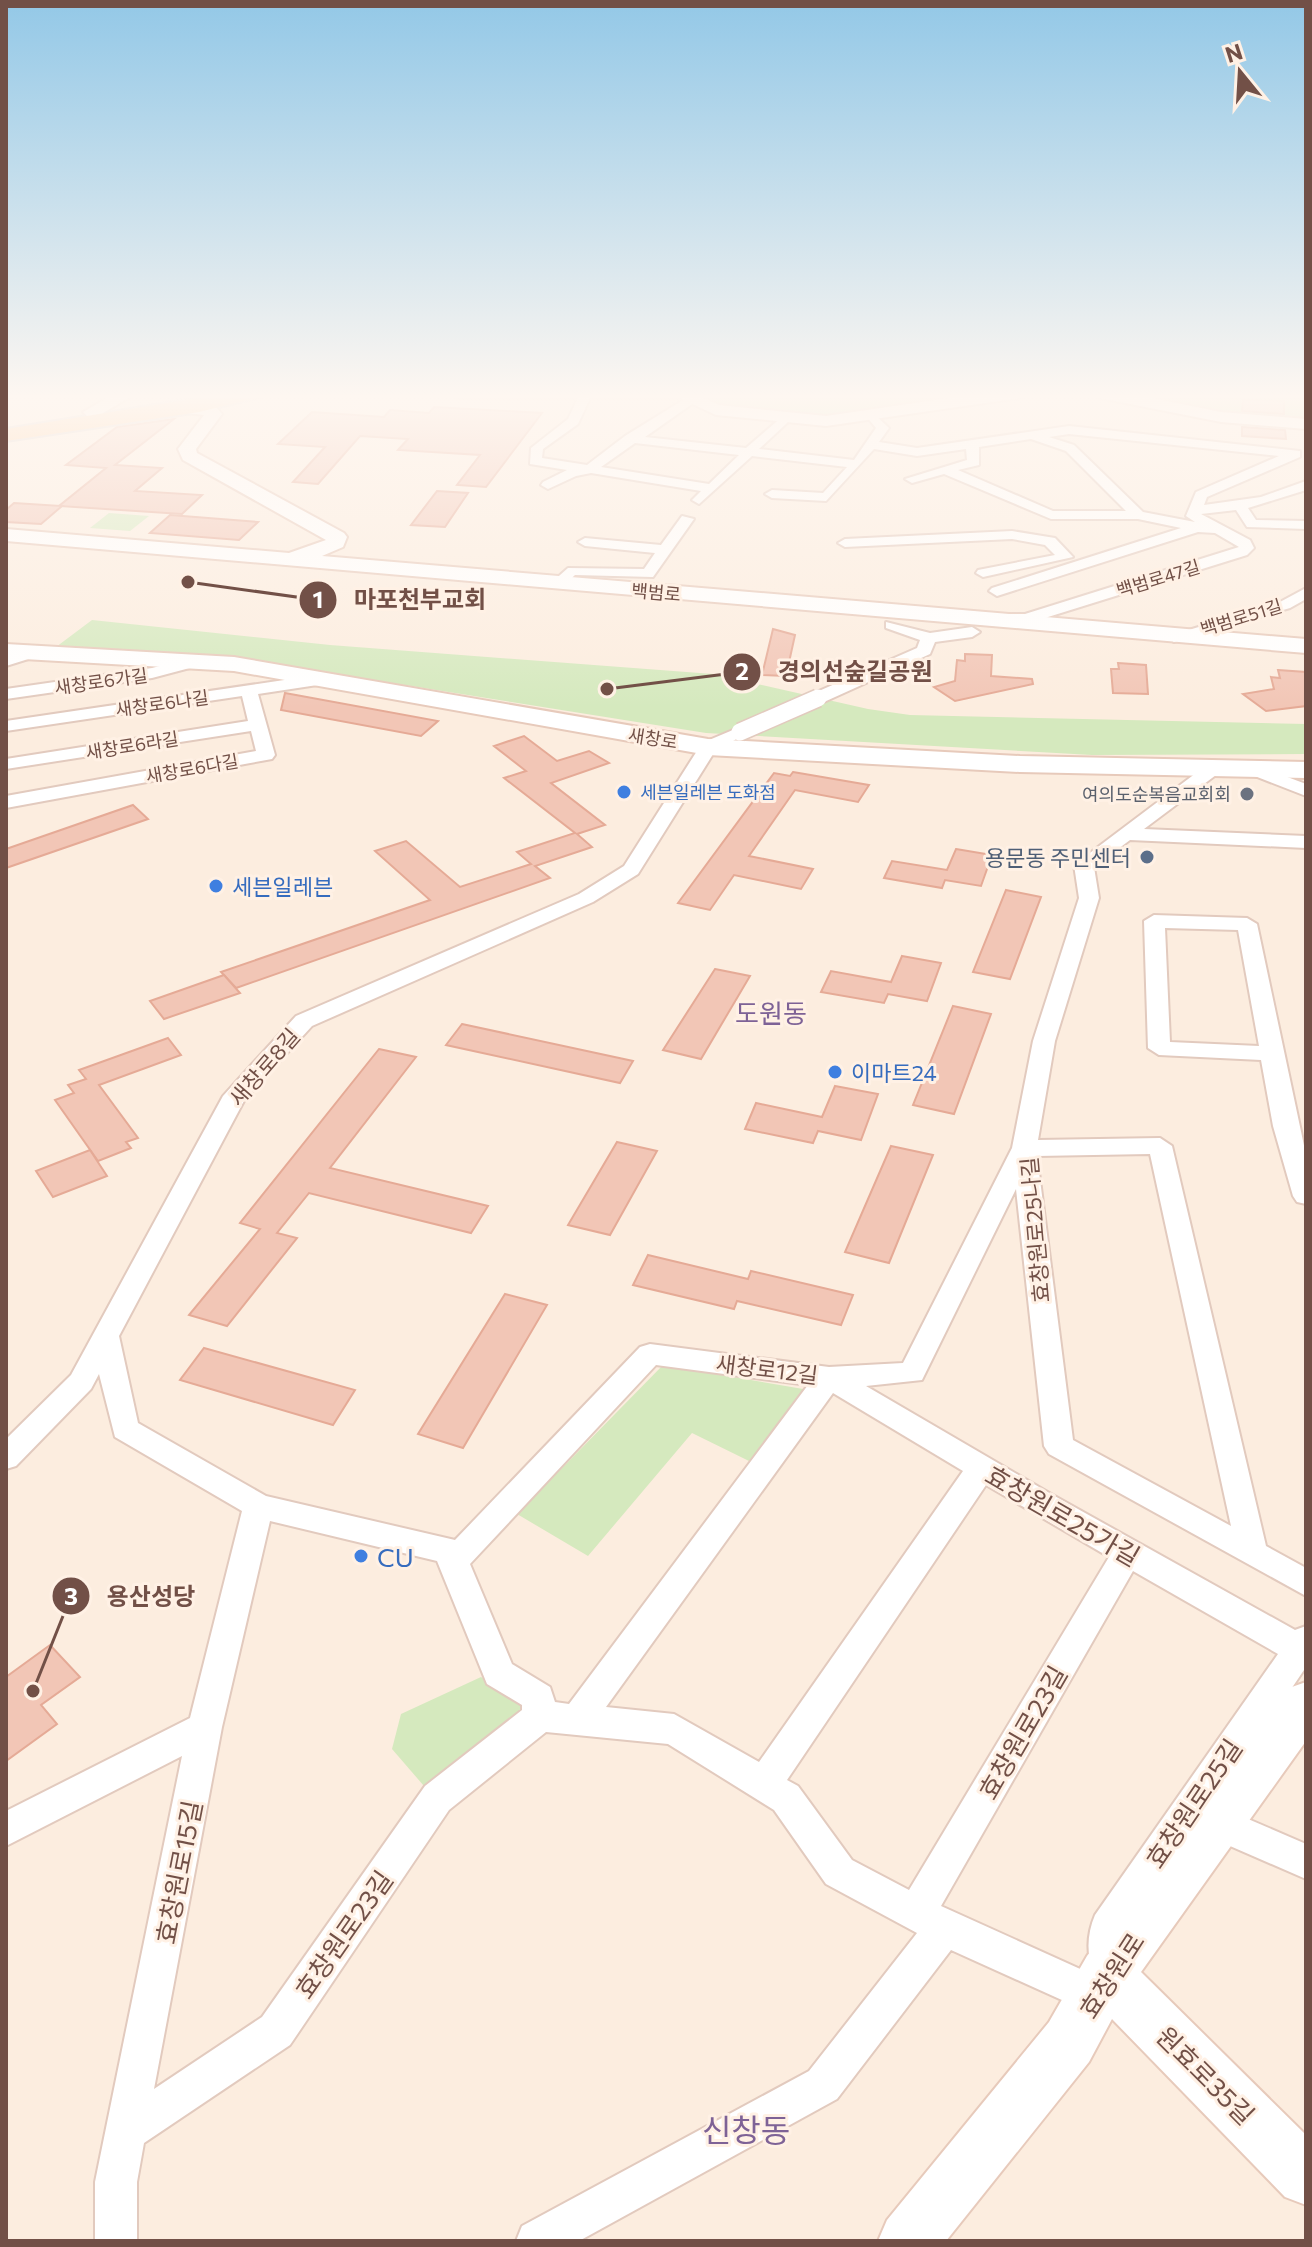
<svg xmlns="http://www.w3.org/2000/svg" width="1312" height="2247" font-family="Commissioner,'Noto Sans KR',sans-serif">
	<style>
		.green { fill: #d5e9be }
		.building { fill: #f2c6b6; stroke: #e5aa96; stroke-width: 2 }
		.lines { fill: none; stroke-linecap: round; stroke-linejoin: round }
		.street-casing { stroke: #e2cabe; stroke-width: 4 }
		.secondary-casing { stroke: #e7cabb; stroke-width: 4 }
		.primary-casing { stroke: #d8cecb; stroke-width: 4 }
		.street { fill: #fff; fill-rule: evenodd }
		.secondary { fill: #fff; fill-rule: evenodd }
		.primary { fill: #fcc895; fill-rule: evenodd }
		.street-bridge-casing { stroke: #e2cabe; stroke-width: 20; stroke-linecap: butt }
		.street-bridge { stroke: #fff; stroke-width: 17 }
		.shop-dot { fill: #3f7fe0; stroke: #fff1e5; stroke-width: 3 }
		.worship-dot { fill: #6b7280; stroke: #fff1e5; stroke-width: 3 }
		.service-dot { fill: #5c6f8a; stroke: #fff1e5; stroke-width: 3 }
		.labels { text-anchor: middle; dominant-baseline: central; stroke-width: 6; stroke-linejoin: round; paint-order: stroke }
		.far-street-label { font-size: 18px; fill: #725047; stroke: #fff1e5 }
		.far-shop-label { font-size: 18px; fill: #366cbe; stroke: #fff1e5; text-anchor: start }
		.far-worship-label { font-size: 18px; fill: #5b616d; stroke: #fff1e5; text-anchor: end }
		.service-label { font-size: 22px; fill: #4e5e75; stroke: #fff1e5; text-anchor: end }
		.shop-label { font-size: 22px; fill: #366cbe; stroke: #fff1e5; text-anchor: start }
		.street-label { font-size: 22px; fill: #725047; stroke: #fff1e5 }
		.quarter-label { font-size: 26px; fill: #7e6296; stroke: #fff1e5 }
		.near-street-label { font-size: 26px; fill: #725047; stroke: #fff1e5 }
		.near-shop-label { font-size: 26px; fill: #366cbe; stroke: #fff1e5; text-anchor: start }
		.near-quarter-label { font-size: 32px; fill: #7e6296; stroke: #fff1e5 }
		.leader { fill: none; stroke: #725047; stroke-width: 3 }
		.callout-dot { fill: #725047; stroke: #fff1e5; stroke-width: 3 }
		.mark-label { font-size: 24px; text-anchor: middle; font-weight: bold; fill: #fff }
		.callout-label { font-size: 24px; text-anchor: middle; font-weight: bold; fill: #725047; stroke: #fff1e5; stroke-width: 6; stroke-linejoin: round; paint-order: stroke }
	</style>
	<rect width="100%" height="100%" fill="#fceddf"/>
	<g class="green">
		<path d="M686,393H1000L851,418L719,409Z"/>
		<path d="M1104,393H1306V418L1237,417Z"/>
		<path d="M109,513L149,516L130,531L90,528Z"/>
		<path d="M92,620L330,645L713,674L868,709L910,715L1306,724V754L1092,755L706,733L241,659L56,647Z"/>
		<path d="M663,1365L809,1390L749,1461L692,1433L588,1556L517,1514Z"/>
		<path d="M481,1677L523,1706L527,1717L430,1793L392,1749L401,1714Z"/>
	</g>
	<g class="building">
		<path d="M1243,400L1284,401V414L1242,411Z"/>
		<path d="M434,407L542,413L486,487L457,485L480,455L398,450L408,439L360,436L318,484L293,482L325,447L278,444L312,412L384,417L390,410L429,413Z"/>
		<path d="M174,419L115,465L162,468L135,491L202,495L182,514L59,506L106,468L66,465L117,427Z"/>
		<path d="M1242,427L1285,430L1286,439L1242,436Z"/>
		<path d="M437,491L468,493L445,527L411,525Z"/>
		<path d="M14,503L62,506L41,524L6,522V510Z"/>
		<path d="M170,515L258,522L239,540L150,533Z"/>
		<path d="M773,629L795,635L786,676L762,675Z"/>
		<path d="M965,654L992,655L991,676L1032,679L1033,684L955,701L934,687L955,681L957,660L965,661Z"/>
		<path d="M1118,663L1146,665L1148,694L1113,693L1111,669H1119Z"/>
		<path d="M1278,670L1306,672V706L1266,711L1243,694L1274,689L1271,677L1280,678Z"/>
		<path d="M285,693L438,721L421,736L281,710Z"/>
		<path d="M524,736L557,761L589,751L609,763L551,783L605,825L577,834L592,847L535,866L550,878L236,988L221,972L430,900L375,851L406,841L460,887L531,864L517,852L575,833L504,778L526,771L494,746Z"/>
		<path d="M793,772L869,785L858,802L795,790L749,856L813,869L801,889L734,875L710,910L678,903L774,773L790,776Z"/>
		<path d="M133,805L148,819L6,868V849Z"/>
		<path d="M956,849L992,855L981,886L945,880L942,888L884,878L892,861L947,870Z"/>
		<path d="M1006,890L1041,897L1010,979L973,972Z"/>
		<path d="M902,956L941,963L927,1001L888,994L884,1003L821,992L831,971L891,982Z"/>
		<path d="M715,969L750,976L701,1059L663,1050Z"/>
		<path d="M224,975L240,993L164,1019L150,1001Z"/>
		<path d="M953,1006L991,1014L954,1114L913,1105Z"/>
		<path d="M462,1024L633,1061L620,1083L446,1045Z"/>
		<path d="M168,1038L181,1055L99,1085L138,1138L126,1142L131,1148L98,1161L55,1100L74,1093L68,1085L86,1079L79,1070Z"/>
		<path d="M379,1049L416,1057L330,1168L488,1206L471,1233L309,1193L277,1233L297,1238L227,1326L189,1315L260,1229L240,1223Z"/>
		<path d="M835,1086L878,1094L861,1140L818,1131L813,1143L745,1129L756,1103L822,1117Z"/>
		<path d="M617,1142L657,1151L610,1235L568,1225Z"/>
		<path d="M891,1146L933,1155L889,1263L845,1252Z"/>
		<path d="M90,1150L107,1176L53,1197L36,1171Z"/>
		<path d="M648,1255L748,1279L751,1271L853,1295L841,1325L737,1301L734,1309L633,1285Z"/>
		<path d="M505,1294L547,1305L463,1448L418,1434Z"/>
		<path d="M204,1348L355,1390L333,1425L180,1380Z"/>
		<path d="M50,1645L80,1677L41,1705L57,1724L6,1761V1677Z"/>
	</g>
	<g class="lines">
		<g class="street-casing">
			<g id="street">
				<path d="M6,393H25L6,399Z"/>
				<path d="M683,393L678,398H590L578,424L543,449L542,458L587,465L625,436L688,397L694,401L692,404L645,437L746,448L783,416L789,420L787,423L759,449L854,460L876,428L867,417L873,413L889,428L879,442L917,448L1069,426L1300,451V457L1207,497L1204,505L1261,497L1306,481V490L1248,508L1256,520L1306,521V529L1247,527L1236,510L1201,514L1250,540L1254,548L1247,555L1032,622L996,620V614H1025L1239,547L1215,533L1198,532L997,596L989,591L992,588L1181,528L1138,519H1051L944,474L912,483L905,479L967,460L966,449L917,456L874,449L826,501L772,498L765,494L772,490L823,493L847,467L752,456L699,504L692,500L701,491L591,473L576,476L548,489L541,485L543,482L567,470L530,464L531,448L568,419L578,398H458L452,394ZM1069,434L1279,456L1196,492L1186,516L1195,522L1143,512L1074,445L1049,437ZM1031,439L1066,451L1126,511H1053L958,470L979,465V447ZM635,443L739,455L709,484L601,467Z"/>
				<path d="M682,516L694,519L653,577L575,575L563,586L551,583L568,568L644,569L655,553L585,546L578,542L585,538L661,545Z"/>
				<path d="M1012,531L1055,538L1073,557L983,577L976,573L978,570L1055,555L1045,545L1012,539L845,547L838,543L845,539Z"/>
				<path d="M1306,588V599L1290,608L1174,642L1166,637L1280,602Z"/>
				<path d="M886,622L930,633L972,627L980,632L972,637L935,642L930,654L824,702H812V694L917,648L920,640L886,628Z"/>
				<path d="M35,647L43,652L41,655L6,666V656Z"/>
				<path d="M195,657L201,659V665L152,678L6,699V689L152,668Z"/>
				<path d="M318,675L326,680L324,684L258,694L275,755L272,759L6,808V796L256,751L251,731L6,769V759L248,721L242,696L6,731V721Z"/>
				<path d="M740,727L749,732L715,751L638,874L593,902L312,1026L245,1099L119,1336L138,1423L266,1496L455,1540L640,1347L650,1344L829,1367L903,1363L1012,1148L1033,1041L1079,898L1074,865L1208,764H1220V772L1144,829L1306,836V848L1130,840L1094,867L1099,898L1055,1041L1038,1140L1160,1138L1172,1146L1266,1546L1306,1568V1596L1049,1454L1044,1446L1016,1189L922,1380L866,1386L1051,1494L1295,1630L1306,1626V1667L1208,1812L1220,1807L1306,1844V1879L1207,1836L1202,1824L1206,1815L1127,1933L1126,1960L1120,1973L1107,1979L1094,1973C1086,1954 1087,1934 1095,1915L1278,1654L1133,1571L941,1906L1109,1982L1114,1996L1109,2010L1095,2015L951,1950L837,2099L579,2241H516L522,2226L809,2071L917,1933L826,1884L774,1810L668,1744L546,1732L449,1810L290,2045L144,2143L137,2182V2241H95V2182L182,1756L6,1846V1811L190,1718L242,1511L115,1437L99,1374L91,1389L16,1466L6,1469V1439L71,1375L223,1096L296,1016L579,894L624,866L702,743ZM1150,1154L1231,1526L1073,1440L1037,1156ZM656,1365L808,1385L569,1704L555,1702L550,1687L512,1664L470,1564ZM833,1393L963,1471L759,1762L674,1714L606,1707ZM986,1485L1109,1557L909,1890L852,1860L798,1786L787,1780ZM270,1521L437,1561L487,1684L522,1705V1710L425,1786L262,2017L154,2089L222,1727Z"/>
				<path d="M1253,764L1306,784V796L1247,773L1244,769Z"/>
				<path d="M1154,915L1247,918L1257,924L1306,1155V1204L1297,1202L1293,1196L1273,1126L1261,1060L1159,1055L1148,1048L1144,921ZM1165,928L1238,930L1259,1046L1170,1042Z"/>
			</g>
		</g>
		<g class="secondary-casing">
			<g id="secondary">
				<path d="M116,393H137L103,413L102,419H90L83,412Z"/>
				<path d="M669,393H692L719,405L826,416L983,393H1028L1020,398L826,426L716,415Z"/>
				<path d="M1092,393H1127L1221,412L1306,419V429L1221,422L1100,398Z"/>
				<path d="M184,403L215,406L222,414L196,449L197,453L344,533L347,537L343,547L322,556L1306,639V653L6,541V529L289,553L326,540L183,460L178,449L204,415L178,412V404Z"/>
				<path d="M6,644L234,657L708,739L1020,756L1306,762V778L1020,772L708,755L234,671L6,658Z"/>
				<path d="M1306,1682V1741L1141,1972L1306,2135V2205L1285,2197L1112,2019L1089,2062L946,2241H878L887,2220L1049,2022L1087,1956L1289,1688Z"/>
			</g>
		</g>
		<g class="primary-casing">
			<path id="primary" d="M229,393H262L260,397L199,412L6,441V429Z"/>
		</g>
		<use href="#street" class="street"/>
		<use href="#secondary" class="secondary"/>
		<use href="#primary" class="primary"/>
		<g class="street-bridge-casing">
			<path id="street-bridge" d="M740,732L818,698"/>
		</g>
		<use href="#street-bridge" class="street-bridge"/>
	</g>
	<linearGradient id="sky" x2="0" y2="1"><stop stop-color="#93c8e7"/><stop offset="0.56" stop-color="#fef7f1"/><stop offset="1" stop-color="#fef7f1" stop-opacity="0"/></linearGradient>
	<rect width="1312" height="708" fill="url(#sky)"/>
	<g class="shop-dot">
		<circle cx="624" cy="792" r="8"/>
		<circle cx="216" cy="886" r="8"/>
		<circle cx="835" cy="1072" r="8"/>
		<circle cx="361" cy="1556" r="8"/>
	</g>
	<circle class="worship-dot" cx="1247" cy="794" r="8"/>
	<circle class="service-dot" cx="1147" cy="857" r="8"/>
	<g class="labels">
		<g class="far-street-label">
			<text transform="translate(1158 578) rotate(-17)">백범로47길</text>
			<text transform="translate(656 592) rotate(5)">백범로</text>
			<text transform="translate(1241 617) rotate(-17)">백범로51길</text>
			<text transform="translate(101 681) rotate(-8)">새창로6가길</text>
			<text transform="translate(162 703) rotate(-8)">새창로6나길</text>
			<text transform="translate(653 738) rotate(9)">새창로</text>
			<text transform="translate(132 745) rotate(-9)">새창로6라길</text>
			<text transform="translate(192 768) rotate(-10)">새창로6다길</text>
		</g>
		<g class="far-shop-label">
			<text x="640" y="792">세븐일레븐 도화점</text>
		</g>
		<g class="far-worship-label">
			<text x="1231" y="794">여의도순복음교회회</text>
		</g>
		<g class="service-label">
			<text x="1131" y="857">용문동 주민센터</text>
		</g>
		<g class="shop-label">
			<text x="232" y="886">세븐일레븐</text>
			<text x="851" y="1072">이마트24</text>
		</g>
		<g class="street-label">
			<text transform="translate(264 1067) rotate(-49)">새창로8길</text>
			<text transform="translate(1035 1230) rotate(-95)">효창원로25나길</text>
			<text transform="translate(767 1369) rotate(7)">새창로12길</text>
		</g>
		<g class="quarter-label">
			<text x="771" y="1012">도원동</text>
		</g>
		<g class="near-street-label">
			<text transform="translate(1063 1515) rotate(30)">효창원로25가길</text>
			<text transform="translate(1022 1732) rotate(-60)">효창원로23길</text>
			<text transform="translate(1193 1803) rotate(-56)">효창원로25길</text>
			<text transform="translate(178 1872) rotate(-79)">효창원로15길</text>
			<text transform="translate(343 1934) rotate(-55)">효창원로23길</text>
			<text transform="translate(1111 1975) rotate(-57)">효창원로</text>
			<text transform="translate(1206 2075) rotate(45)">원효로35길</text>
		</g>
		<g class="near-shop-label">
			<text x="377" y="1556">CU</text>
		</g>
		<g class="near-quarter-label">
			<text x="746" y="2129">신창동</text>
		</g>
	</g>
	<path class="leader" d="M188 582L318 600M607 689L742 672M33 1691L71 1596"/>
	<g class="callout-dot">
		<circle cx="188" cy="582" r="8"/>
		<circle cx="607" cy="689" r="8"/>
		<circle cx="33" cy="1691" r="8"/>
		<circle cx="318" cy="600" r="20"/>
		<circle cx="742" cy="672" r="20"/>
		<circle cx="71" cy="1596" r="20"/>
	</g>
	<g class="mark-label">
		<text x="318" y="608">1</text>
		<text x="742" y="680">2</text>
		<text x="71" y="1605">3</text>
	</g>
	<g class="callout-label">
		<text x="420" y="608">마포천부교회</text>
		<text x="855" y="680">경의선숲길공원</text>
		<text x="151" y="1605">용산성당</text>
	</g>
	<rect width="1312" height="2247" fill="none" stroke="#725047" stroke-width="16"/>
	<g transform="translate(1240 72) rotate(342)" stroke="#fff1e5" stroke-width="6" paint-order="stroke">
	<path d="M0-6L14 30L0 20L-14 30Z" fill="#725047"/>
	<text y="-12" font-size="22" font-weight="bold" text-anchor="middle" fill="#725047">N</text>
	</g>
</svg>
